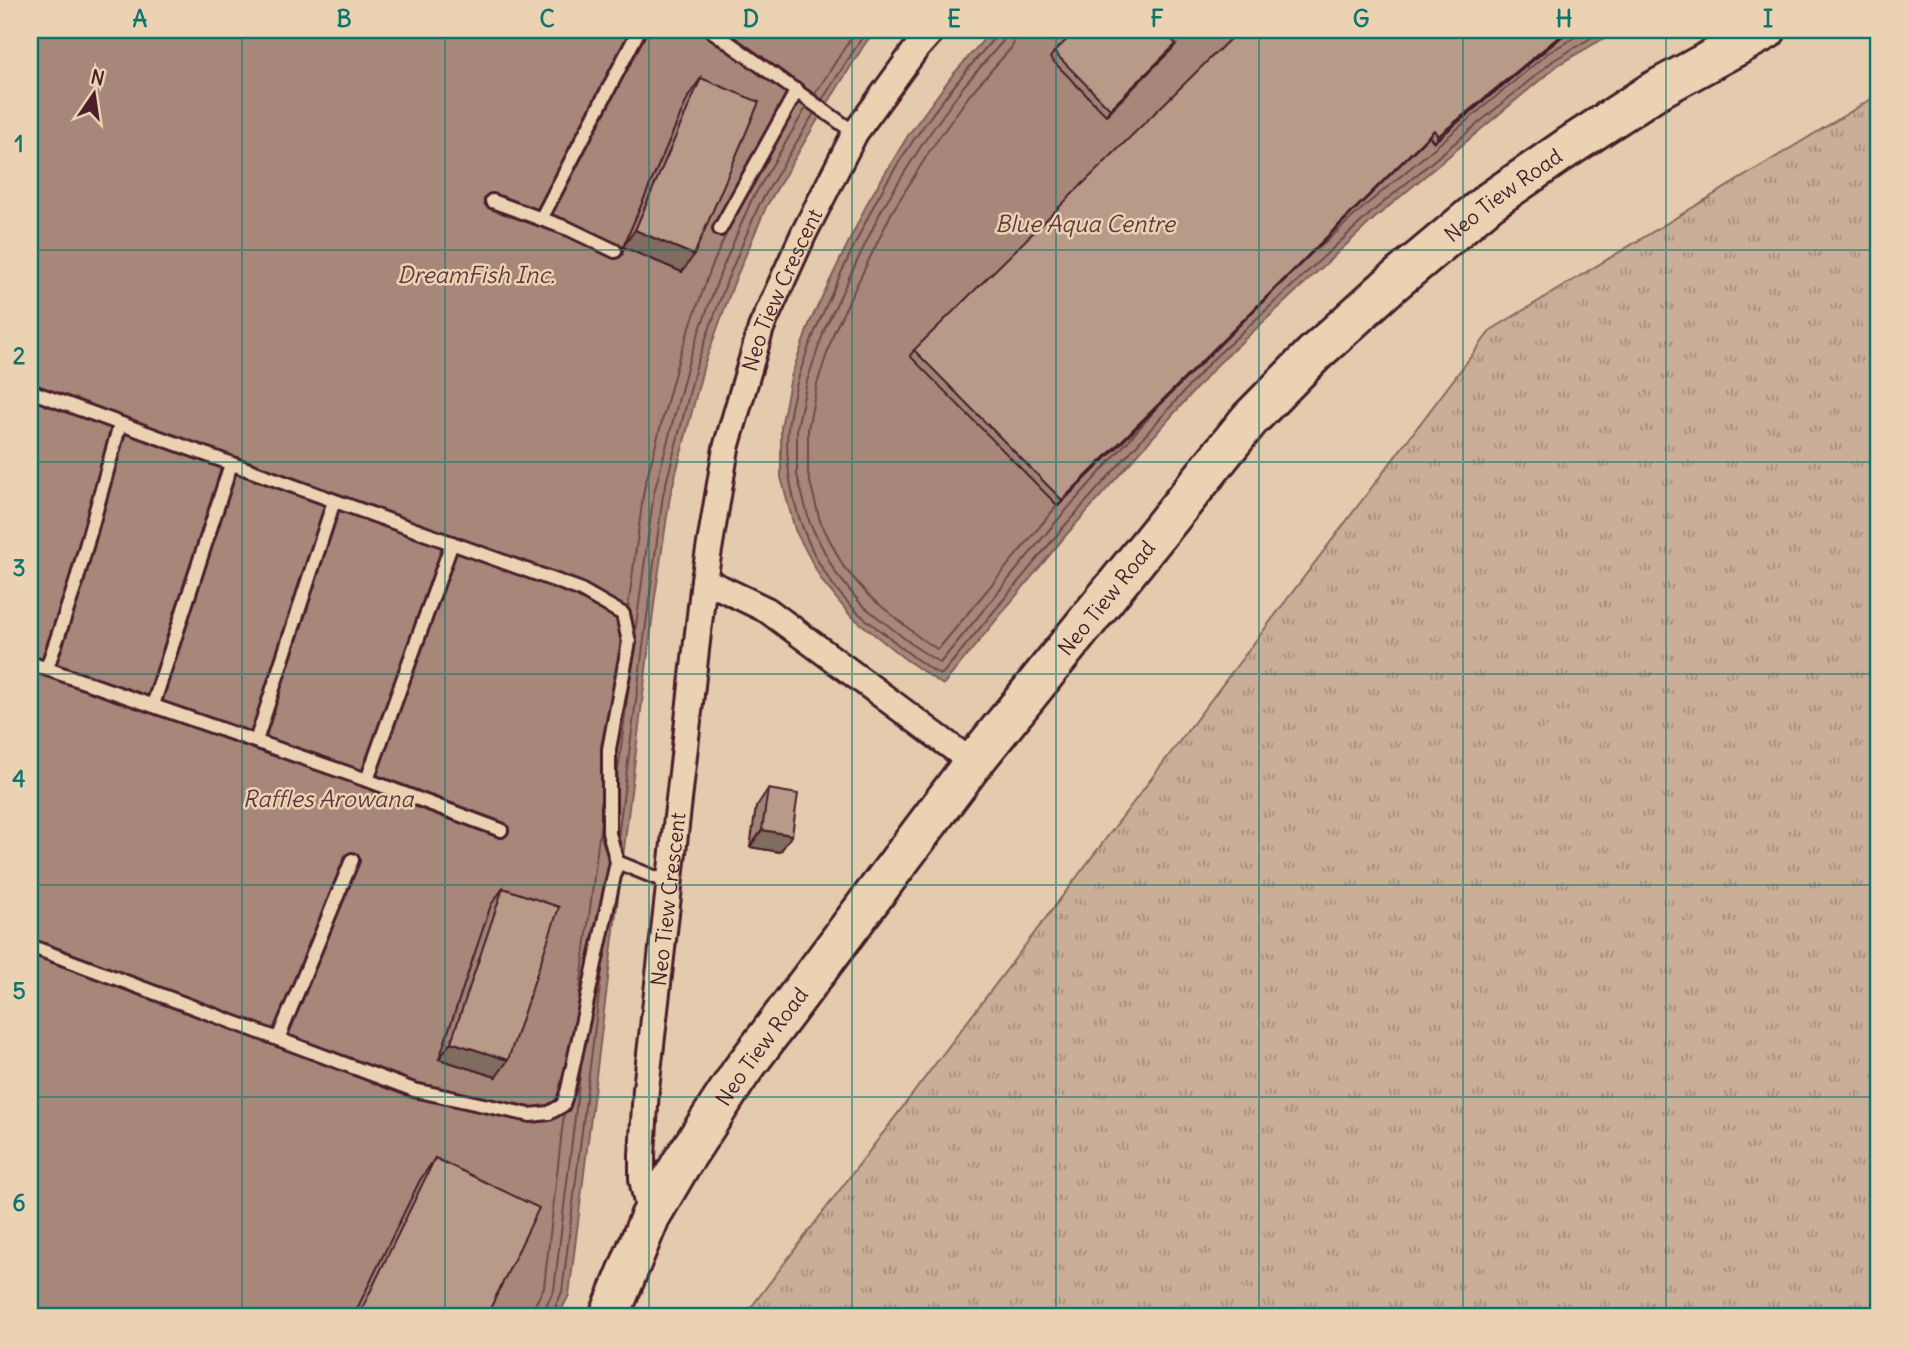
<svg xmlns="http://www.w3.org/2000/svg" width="1908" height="1347" font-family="Delius,sans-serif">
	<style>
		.grass { fill: url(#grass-tufts); stroke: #8a6661; stroke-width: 2 }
		.water { fill: #a78779; stroke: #825d5a; stroke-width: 2 }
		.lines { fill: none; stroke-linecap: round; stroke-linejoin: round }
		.shore { stroke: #6f494a; stroke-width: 2 }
		.service-casing { stroke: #4a1f2b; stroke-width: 18 }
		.minor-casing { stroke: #4a1f2b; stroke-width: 30 }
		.primary-casing { stroke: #4a1f2b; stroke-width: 44 }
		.service { stroke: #ead2b2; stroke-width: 12 }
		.minor { stroke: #ead2b2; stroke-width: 24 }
		.primary { stroke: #ead2b2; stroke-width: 38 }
		.wall { fill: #9e8476; stroke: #4a1f2b; stroke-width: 2 }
		.shaded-wall { fill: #816c60; stroke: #4a1f2b; stroke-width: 2 }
		.building { fill: #b89a89; stroke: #4a1f2b; stroke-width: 2 }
		.grid { fill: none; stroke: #0f766e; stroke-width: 2; stroke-opacity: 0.55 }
		.labels { text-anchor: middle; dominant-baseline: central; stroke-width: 5; stroke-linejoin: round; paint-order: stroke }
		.street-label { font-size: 21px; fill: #4a1f2b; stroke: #ead2b2 }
		.water-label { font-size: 23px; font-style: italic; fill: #61393e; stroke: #ead2b2 }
		.neatline { fill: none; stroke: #0f766e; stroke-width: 2.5 }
		.grid-label { font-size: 23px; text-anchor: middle; font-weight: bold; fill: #0f766e }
	</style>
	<defs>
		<pattern id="grass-tufts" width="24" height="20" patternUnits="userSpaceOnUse" patternTransform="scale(1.75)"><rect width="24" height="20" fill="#caae97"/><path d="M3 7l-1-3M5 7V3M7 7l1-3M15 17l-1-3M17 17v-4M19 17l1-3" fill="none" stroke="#a68d7b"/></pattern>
	</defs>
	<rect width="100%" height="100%" fill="#e4cbad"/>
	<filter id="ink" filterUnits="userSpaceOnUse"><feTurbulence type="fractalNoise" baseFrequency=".0143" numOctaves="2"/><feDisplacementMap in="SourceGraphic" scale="14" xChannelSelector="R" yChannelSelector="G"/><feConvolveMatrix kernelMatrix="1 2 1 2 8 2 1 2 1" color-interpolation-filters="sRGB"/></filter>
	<g filter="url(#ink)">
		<path class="grass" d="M1878,95V1317H746L752,1306L1491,330Z"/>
		<g class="water">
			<path d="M30,30H877L866,42L821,114L766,207L735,280L704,365L670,496L655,597L569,1295L558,1317H30Z"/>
			<path d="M992,30H1618L1558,65L1376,217L1217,365L1066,535L943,685L905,659L850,615L822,581L795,530L781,477V427L791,377L810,322L869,200L909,134L951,77Z"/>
		</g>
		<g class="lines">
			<g class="shore">
				<path d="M997,30L995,37C950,89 906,144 874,205C864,225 854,246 844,267C820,318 795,370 788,427C782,491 809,566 856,611C866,620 878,629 889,637C905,651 922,664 940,675L943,673L1061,530L1212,360L1372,212L1554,60L1604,30"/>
				<path d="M1005,30L1003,41L963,87L923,143L883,207L825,328L807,381L797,428V475L810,524L835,572L861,604L914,646L940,663L1054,524L1152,414"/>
				<path d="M1016,30L1015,39L1012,47L971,93L931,149L892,212L834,332L817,384L808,429V474L820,521L843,566L869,596L920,638L937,649L940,647L1056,507"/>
				<path d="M815,94L856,30"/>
				<path d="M822,100L867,30"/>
				<path d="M1318,249L1366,205L1548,53L1587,30"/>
				<path d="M628,608L644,489L679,357L710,271L726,234"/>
				<path d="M635,633L654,493L689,360L720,274L751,201L806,108"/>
				<path d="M617,779L628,691"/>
				<path d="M618,837L663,495L697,363L728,278L759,205L814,113"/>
				<path d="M578,1006L601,820"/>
				<path d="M533,1317L534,1307L544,1287L564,1113"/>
				<path d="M543,1317L544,1310L554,1290L581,1067"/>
				<path d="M552,1317L553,1312L562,1292L602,970"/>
			</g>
			<g class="service-casing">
				<g id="service">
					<path d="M711,30L855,133"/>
					<path d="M492,201L569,229L615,251"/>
					<path d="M541,219L639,30"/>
					<path d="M720,229L797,90"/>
					<path d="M30,391L579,589L623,614L629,642L609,749V833L617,862L568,1089L563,1105L549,1113L530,1115L414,1090L30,946"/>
					<path d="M30,663L367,780L501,830"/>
					<path d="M47,668L75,586L120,424"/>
					<path d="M153,705L231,464"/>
					<path d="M256,741L334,501"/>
					<path d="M367,780L452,543"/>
					<path d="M617,862L669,883"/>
					<path d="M278,1039L352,860"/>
				</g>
			</g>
			<g class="minor-casing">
				<g id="minor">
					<path d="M704,580L767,610L973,763"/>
					<path id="s1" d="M650,1217L642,1179V1155L646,1089L704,580L726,448L761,328L804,233L855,133L916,49L933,30"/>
				</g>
			</g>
			<g class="primary-casing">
				<g id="primary">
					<path id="s2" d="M609,1317L650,1217L681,1164L741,1072L973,763L1250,419L1314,354L1390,285L1489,202L1567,148L1654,91L1766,30"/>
				</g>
			</g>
			<use href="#service" class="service"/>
			<use href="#minor" class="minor"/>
			<use href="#primary" class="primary"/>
		</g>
		<g class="wall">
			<path d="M1570,30L1434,142L1429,136L1058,506L910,356L914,350Z"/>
			<path d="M1176,44L1172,49L1106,115L1050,58L1054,52Z"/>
			<path d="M701,78L682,272L623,247L689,95Z"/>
			<path d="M768,789L792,835L780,852L750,847L756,807Z"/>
			<path d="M503,888L496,1077L439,1059L491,905Z"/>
			<path d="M435,1158L486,1317H353L420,1180Z"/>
		</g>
		<g class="shaded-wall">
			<path d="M1567,30H1570L1434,142L1438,136Z"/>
			<path d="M1176,44L1172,49L1106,115L1110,109Z"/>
			<path d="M1434,130L1429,136L1058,506L1062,500Z"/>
			<path d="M635,230L694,255L682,272L623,247Z"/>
			<path d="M762,830L792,835L780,852L750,847Z"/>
			<path d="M451,1042L508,1060L496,1077L439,1059Z"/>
		</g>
		<g class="building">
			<path d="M1077,30H1163L1176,44L1110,109L1054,52Z"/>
			<path d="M1239,30H1567L1438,136L1434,130L1062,500L914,350Z"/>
			<path d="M701,78L759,102L694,255L635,230Z"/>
			<path d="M768,789L798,794L792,835L762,830Z"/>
			<path d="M503,888L559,907L508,1060L451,1042Z"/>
			<path d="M435,1158L539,1208L486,1317H358Z"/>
		</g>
	</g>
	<path class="grid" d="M242,30V1317M445,30V1317M649,30V1317M852,30V1317M1056,30V1317M1259,30V1317M1463,30V1317M1666,30V1317M30,250H1878M30,462H1878M30,674H1878M30,885H1878M30,1097H1878"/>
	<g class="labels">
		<g class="street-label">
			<text stroke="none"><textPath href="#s2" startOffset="1446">Neo Tiew Road</textPath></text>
			<text stroke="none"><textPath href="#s1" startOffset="943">Neo Tiew Crescent</textPath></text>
			<text stroke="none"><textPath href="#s2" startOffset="878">Neo Tiew Road</textPath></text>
			<text stroke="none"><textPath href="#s1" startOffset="320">Neo Tiew Crescent</textPath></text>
			<text stroke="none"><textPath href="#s2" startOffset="312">Neo Tiew Road</textPath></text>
		</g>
		<g class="water-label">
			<text x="1085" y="223">Blue Aqua Centre</text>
			<text x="476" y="274">DreamFish Inc.</text>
			<text x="328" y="798">Raffles Arowana</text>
		</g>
	</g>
	<rect width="1908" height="1347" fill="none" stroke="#ead2b2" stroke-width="77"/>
	<g transform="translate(94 94) rotate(13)" stroke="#ead2b2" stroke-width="5" paint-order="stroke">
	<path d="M0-5L12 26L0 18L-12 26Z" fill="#4a1f2b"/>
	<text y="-10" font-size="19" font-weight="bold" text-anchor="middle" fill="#4a1f2b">N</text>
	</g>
	<rect x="38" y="38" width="1832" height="1270" class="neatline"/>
	<g class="grid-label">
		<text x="140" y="27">A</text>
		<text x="344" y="27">B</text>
		<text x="547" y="27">C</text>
		<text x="751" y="27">D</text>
		<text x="954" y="27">E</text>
		<text x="1157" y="27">F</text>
		<text x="1361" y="27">G</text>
		<text x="1564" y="27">H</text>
		<text x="1768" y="27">I</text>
		<text x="19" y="152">1</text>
		<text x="19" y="364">2</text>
		<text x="19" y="576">3</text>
		<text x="19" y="787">4</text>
		<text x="19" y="999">5</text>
		<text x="19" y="1211">6</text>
	</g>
</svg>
